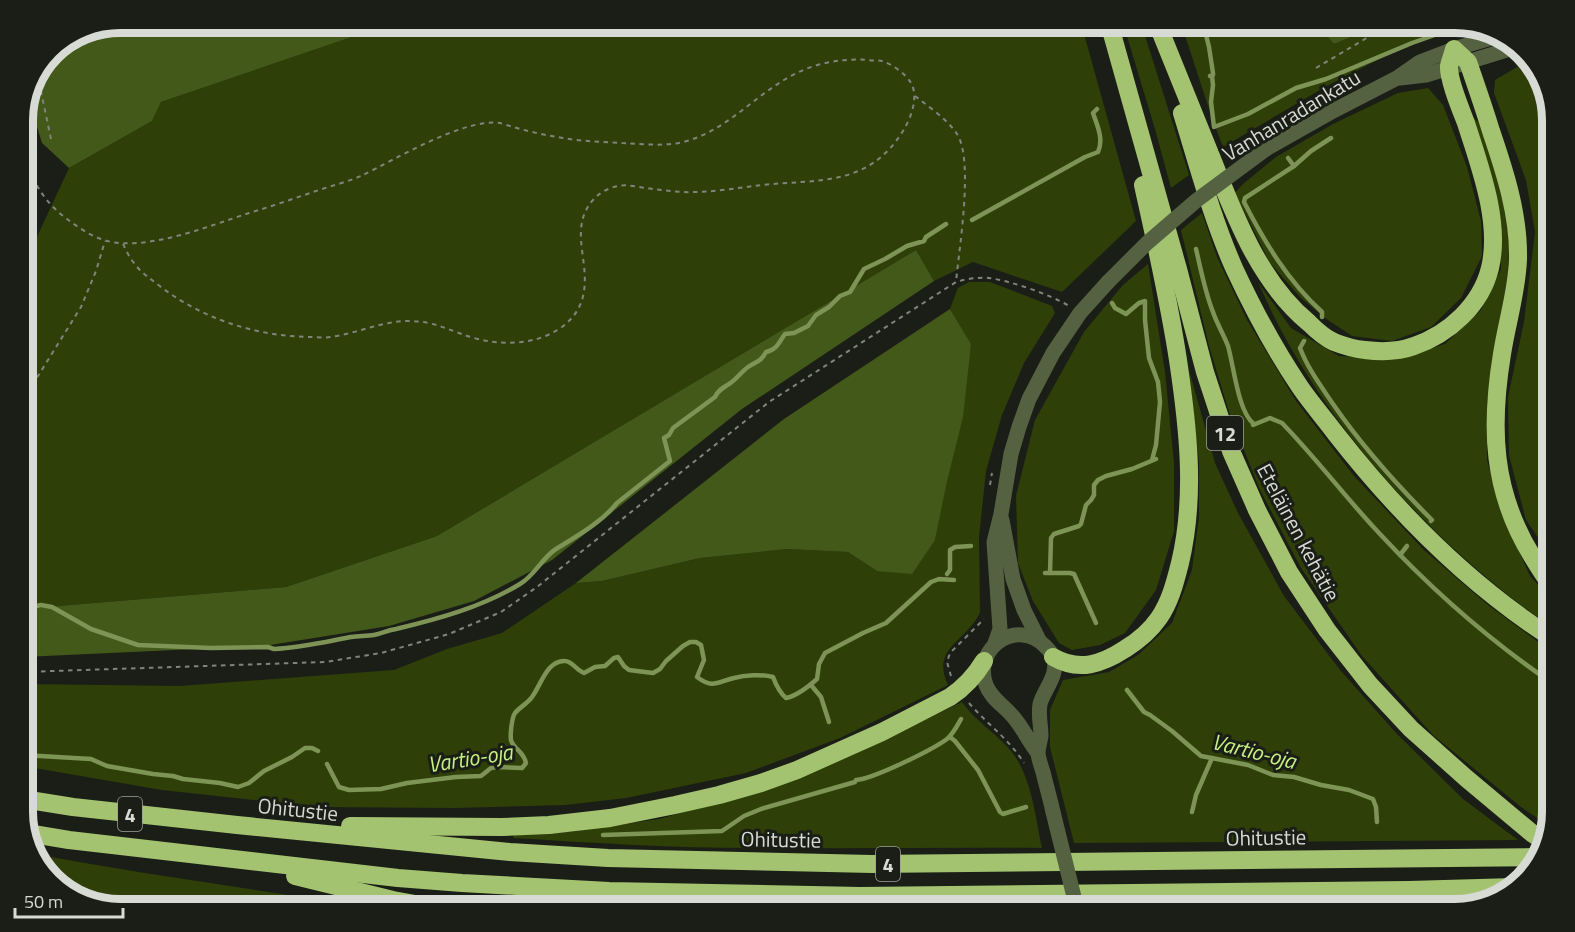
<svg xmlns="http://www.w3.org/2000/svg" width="1575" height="932" font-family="'Titillium Web',sans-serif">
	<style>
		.green { fill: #2e4008 }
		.forest { fill: #43591a }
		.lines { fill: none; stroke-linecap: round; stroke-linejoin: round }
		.stream { stroke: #7e9356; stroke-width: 4.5 }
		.path { stroke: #81847d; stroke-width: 2; stroke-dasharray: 4.5 4.5; stroke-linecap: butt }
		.minor { stroke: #556242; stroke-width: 15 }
		.highway { stroke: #a3c370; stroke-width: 18 }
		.minor-bridge { stroke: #556242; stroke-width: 15 }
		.labels { text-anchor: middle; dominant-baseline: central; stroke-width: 6; stroke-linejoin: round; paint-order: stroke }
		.shield { fill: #1b1e16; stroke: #9fa29c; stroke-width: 1.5 }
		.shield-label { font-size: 20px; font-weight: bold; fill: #d8dbd5 }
		.street-label { font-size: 21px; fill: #d8dbd5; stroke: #1b1e16 }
		.water-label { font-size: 22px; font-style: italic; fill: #c6f082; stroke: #1b1e16 }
		.rim { fill: none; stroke: #d8dbd5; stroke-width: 8 }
	</style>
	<rect width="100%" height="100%" fill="#1b1e16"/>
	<g class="green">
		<path d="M393,23H1081L1136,221L1062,292L973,262L934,281L916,250L437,536L286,587L23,609V267L69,168L152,121L161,102Z"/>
		<path d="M1123,23H1141L1189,175L1171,188L1155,129Z"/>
		<path d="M1181,23H1315L1334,44L1385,23H1455L1461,24L1422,37L1325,87L1223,147L1211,115Z"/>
		<path d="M1529,60L1539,71L1552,114V558L1526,520L1509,455L1508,397L1524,322L1535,232L1526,180L1494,93L1495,80Z"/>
		<path d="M1428,88L1443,105L1467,167L1481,221L1482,256L1461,298L1431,327L1392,341L1352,336L1325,318L1300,297L1270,263L1235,193L1243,184L1276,157L1333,124L1398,93Z"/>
		<path d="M1471,117L1482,124L1504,194L1510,229L1508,272L1487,405V460L1501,511L1530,576L1552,600V627C1517,604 1484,576 1453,548C1372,472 1302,384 1258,282L1291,328L1339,356L1394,360L1445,344L1481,310L1501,269V223Z"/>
		<path d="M1202,213L1217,257L1247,320L1296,401L1354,476L1424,550L1488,605L1552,652V813L1549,826L1521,807L1433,735L1362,656L1301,568L1260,490L1230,415L1209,346L1181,230Z"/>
		<path d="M1148,264L1165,372L1174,463V531L1156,590L1125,633L1100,645L1072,650L1059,643L1033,601L1018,563L1016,496L1035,420L1084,332L1123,285Z"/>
		<path d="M969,282H990L1052,306L1055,313L1024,363L1002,415L986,471L979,537L980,612C968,641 930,647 948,685L840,738L746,773L626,798L565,805L455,808L319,807L162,790L23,766V684L180,686L394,670L447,649L502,633L576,583L602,581L700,558L787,549L848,552L877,571L935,540L971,344L950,309L958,288Z"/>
		<path d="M1189,370L1215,463L1238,513L1284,596L1340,670L1396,733L1463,799L1518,840L1074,843L1050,747V710L1063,680L1109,672L1138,655L1172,623L1192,570L1199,517V462Z"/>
		<path d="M962,702C975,721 996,733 1011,751C1032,777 1035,816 1042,848C946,847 851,849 755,848C674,848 594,843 513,838L514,834L570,832L659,819L746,795L885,739Z"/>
		<path d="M34,854C147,875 262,890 376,909H120L71,896L36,861Z"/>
		<path d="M410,895L499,899L635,909H479Z"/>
		<path d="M1472,905L1456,909H1155Z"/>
	</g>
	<g class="forest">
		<path d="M120,23H393L161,102L152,121L69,168L42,143L29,101L51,51Z"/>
		<path d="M1315,23H1385L1334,44Z"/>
		<path d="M916,250L934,281L742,409L552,560L474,601L389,626L264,646L23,657V609L286,587L437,536Z"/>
		<path d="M950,309L971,344L963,417L947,481L935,540L912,574L877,571L848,552L787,549L700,558L602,581L576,583L784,419Z"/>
	</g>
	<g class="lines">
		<g class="stream">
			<path d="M1203,23L1209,47L1213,73V75L1210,76"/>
			<path d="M1212,76L1213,85L1211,102L1214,127L1248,114L1296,88L1326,79L1412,43L1463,25"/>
			<path d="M1288,158L1294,166"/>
			<path d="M972,220L1085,157L1098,152C1104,139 1097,125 1093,113L1097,109"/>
			<path d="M1196,249C1201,270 1205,292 1213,312C1217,324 1224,335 1228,346C1234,367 1238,412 1254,424"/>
			<path d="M1112,303L1115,308L1126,314L1139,303L1145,301V320L1149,358L1158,382L1160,402L1156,445L1152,460"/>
			<path d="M1322,317V312C1288,281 1265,243 1244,202L1245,198L1294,166L1311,151L1331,138"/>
			<path d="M1304,341L1300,348C1308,369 1321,386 1333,404C1362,446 1396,484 1432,520L1431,521"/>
			<path d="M1253,425L1270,418L1282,423C1316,458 1346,498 1379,533C1432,590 1489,640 1552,683"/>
			<path d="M1400,555L1407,546"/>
			<path d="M1045,573H1070L1074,574L1096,623"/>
			<path d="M1050,573L1051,538L1054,534L1079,526L1081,524L1086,505L1091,500L1094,495V485L1098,480L1106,476L1132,469L1156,459"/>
			<path d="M947,574L950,570V550L955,547L971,546"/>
			<path d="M23,609L41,605L52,607L91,629L138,645L211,648L268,647L274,649C301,648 325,642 351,637C359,636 366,636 374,635C381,634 388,630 396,629C438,619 482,607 520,584C535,575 542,558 556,549C577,536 602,522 617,503L670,461L664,438L669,435L673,428L715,397C718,390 723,388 729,384C736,380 741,372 748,367C756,361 760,363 766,352C777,350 779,342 785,334L794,333L808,326L816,315L829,307L840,296L850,292L864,269L885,259L907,246L924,241L926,237L946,224"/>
			<path d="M811,685L821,697L829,722"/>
			<path d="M1127,690L1144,712L1150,715L1172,731L1201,756L1248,765L1273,775L1294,777L1321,785L1349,790L1373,799L1376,807L1377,822"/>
			<path d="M950,737L955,741L978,770L1000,812L1003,814L1026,807"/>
			<path d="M23,755L91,759L107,766L153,774L173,776L183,779L220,783L238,787L249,783L264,771L292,757L305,748H312L318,751"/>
			<path d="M327,764L339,787L349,790L381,789L407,783L456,777L481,776L491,768L497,767L522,768L526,763C524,751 513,749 511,740C510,734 512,717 515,713C520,707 528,703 532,697C541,685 547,660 565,661C572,661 576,670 584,673L595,667L605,666L614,658L618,657L624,666L629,670L653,673L660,669L666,661L683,646L690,642H696L701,645L704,660L697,677C713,689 717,682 734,678C745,675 761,674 773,677C776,685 779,692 786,698C797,696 808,687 817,679L819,664L825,653L863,633L886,623L931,582L939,579L954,580"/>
			<path d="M1192,812L1196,795L1212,758"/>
			<path d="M603,835L722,831L744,816L761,809L855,782L856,780C873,779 932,750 947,739C953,734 957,726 961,719"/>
		</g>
		<g class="path">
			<path d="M1316,68L1392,23"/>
			<path d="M915,96C929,107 947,119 957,134C974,160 959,249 956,282"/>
			<path d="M51,139L39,82L60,47"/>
			<path d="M23,152C31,180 44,202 67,219C79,228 92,237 107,241C148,251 209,226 249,213C273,206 298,197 322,189C335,185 349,181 361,176C396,159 464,118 500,123C519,129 538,134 557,137C578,141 600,142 622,143C643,144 666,147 687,141C728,129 754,96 791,76C814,63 842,58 868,60C873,61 878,60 882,61C892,64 906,74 911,83C919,97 911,118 903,131C868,187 819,179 762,185C736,188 709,193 682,192C670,191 658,190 646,188C637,187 628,184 618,186C608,188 599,193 593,200C569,227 589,260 584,291C582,306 574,318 562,327C538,344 506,346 478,339C453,333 437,321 409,321C382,321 358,333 331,337C324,338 316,337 309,337C256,336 203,319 161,287C151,279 141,273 134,263C129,257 126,250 123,244"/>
			<path d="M23,389L38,376L81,307L96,271L105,241"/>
			<path d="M990,485L992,473"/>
			<path d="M23,672L325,662L381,653L449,634L501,612L537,587L769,402L956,282C966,279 978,277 989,278C1011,281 1049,294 1069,306"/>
			<path d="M951,676L947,662L950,653L984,619"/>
			<path d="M969,703C987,724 1009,739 1024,763"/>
		</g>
		<g class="minor">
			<path d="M1400,78L1426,75L1516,47"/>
			<path d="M1266,149L1333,111L1397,78L1420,62L1454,49L1501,35"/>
			<path d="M1002,520L1013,579L1024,610L1039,640"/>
			<path d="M995,643L1000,629L994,542L1001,514L1011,454L1019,427L1029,399L1053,353L1080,313L1108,282"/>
			<path d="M1038,753C1029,742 1024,730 1015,719C1006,707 991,699 986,685C972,647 1018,618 1045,646C1048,649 1052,653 1053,657C1060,674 1044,689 1040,704C1038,716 1041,725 1041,736C1040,742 1038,748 1038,754C1039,760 1041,766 1043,772C1046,785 1050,798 1053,812"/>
		</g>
		<g class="highway">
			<path d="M1109,23L1178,269L1205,372L1231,451L1257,510L1289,572L1327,630L1370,685L1411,729L1466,778L1533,834L1545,842"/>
			<path d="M1157,23C1174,65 1191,107 1208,149C1233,210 1256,279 1309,323C1316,330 1325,338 1334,342C1344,346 1355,349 1365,350C1381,352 1398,352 1414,346C1449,334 1481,305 1490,268C1501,222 1480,167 1466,123C1461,110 1448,79 1449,66C1450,61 1453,54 1454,49L1468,62C1476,85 1484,108 1491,131C1505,172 1519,215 1518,259C1517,291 1507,322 1502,354C1490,427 1492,491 1532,556C1538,566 1544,576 1552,586"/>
			<path d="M1182,113C1198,165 1212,218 1234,268C1253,309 1275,350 1300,387C1311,403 1324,418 1336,434C1397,512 1468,584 1552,638"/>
			<path d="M1053,657C1079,672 1102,664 1125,649C1138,641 1150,631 1159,618C1170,602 1175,583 1180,563C1196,496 1188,427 1178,360C1169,301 1156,243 1143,185"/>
			<path d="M23,799L73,807L237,825L510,852L608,858L872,864L1541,857"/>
			<path d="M350,826L502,827L549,825L610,818L675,805L719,795L761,783L797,770L882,732L950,697C965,687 975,676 984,661"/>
			<path d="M27,833L69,840L398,878L462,883L609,891L860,896L1409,890L1514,887"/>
			<path d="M295,876L393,900L443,909"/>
		</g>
		<g class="minor-bridge">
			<path d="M1108,282L1147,243L1197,200L1266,149"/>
			<path d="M1053,812L1077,909"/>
		</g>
	</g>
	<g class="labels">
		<g class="shield">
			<rect x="1207" y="416" width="36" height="34" rx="4.5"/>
			<rect x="118" y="797" width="24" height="34" rx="4.5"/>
			<rect x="876" y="847" width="24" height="34" rx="4.5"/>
		</g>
		<g class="shield-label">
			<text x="1225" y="433">12</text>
			<text x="130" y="814">4</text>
			<text x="888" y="864">4</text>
		</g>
		<g class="street-label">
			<text transform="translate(1291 115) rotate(-31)">Vanhanradankatu</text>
			<text transform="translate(1299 532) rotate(62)">Eteläinen kehätie</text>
			<text transform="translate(298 809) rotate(6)">Ohitustie</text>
			<text transform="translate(1266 837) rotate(-1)">Ohitustie</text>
			<text transform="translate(781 839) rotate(1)">Ohitustie</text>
		</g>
		<g class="water-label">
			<text transform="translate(1254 751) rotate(14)">Vartio-oja</text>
			<text transform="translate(470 758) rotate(-9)">Vartio-oja</text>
		</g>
	</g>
	<path d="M0 0H1575V932H0ZM120 33H1455A87 87 0 0 1 1542 120V812A87 87 0 0 1 1455 899H120A87 87 0 0 1 33 812V120A87 87 0 0 1 120 33Z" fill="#1b1e16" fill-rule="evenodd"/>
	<path class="rim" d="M120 33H1455A87 87 0 0 1 1542 120V812A87 87 0 0 1 1455 899H120A87 87 0 0 1 33 812V120A87 87 0 0 1 120 33Z"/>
	<path d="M15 908v9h108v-9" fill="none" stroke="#d8dbd5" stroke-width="3"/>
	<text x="24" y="908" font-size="18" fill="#d8dbd5" stroke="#1b1e16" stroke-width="4.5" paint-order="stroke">50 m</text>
</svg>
